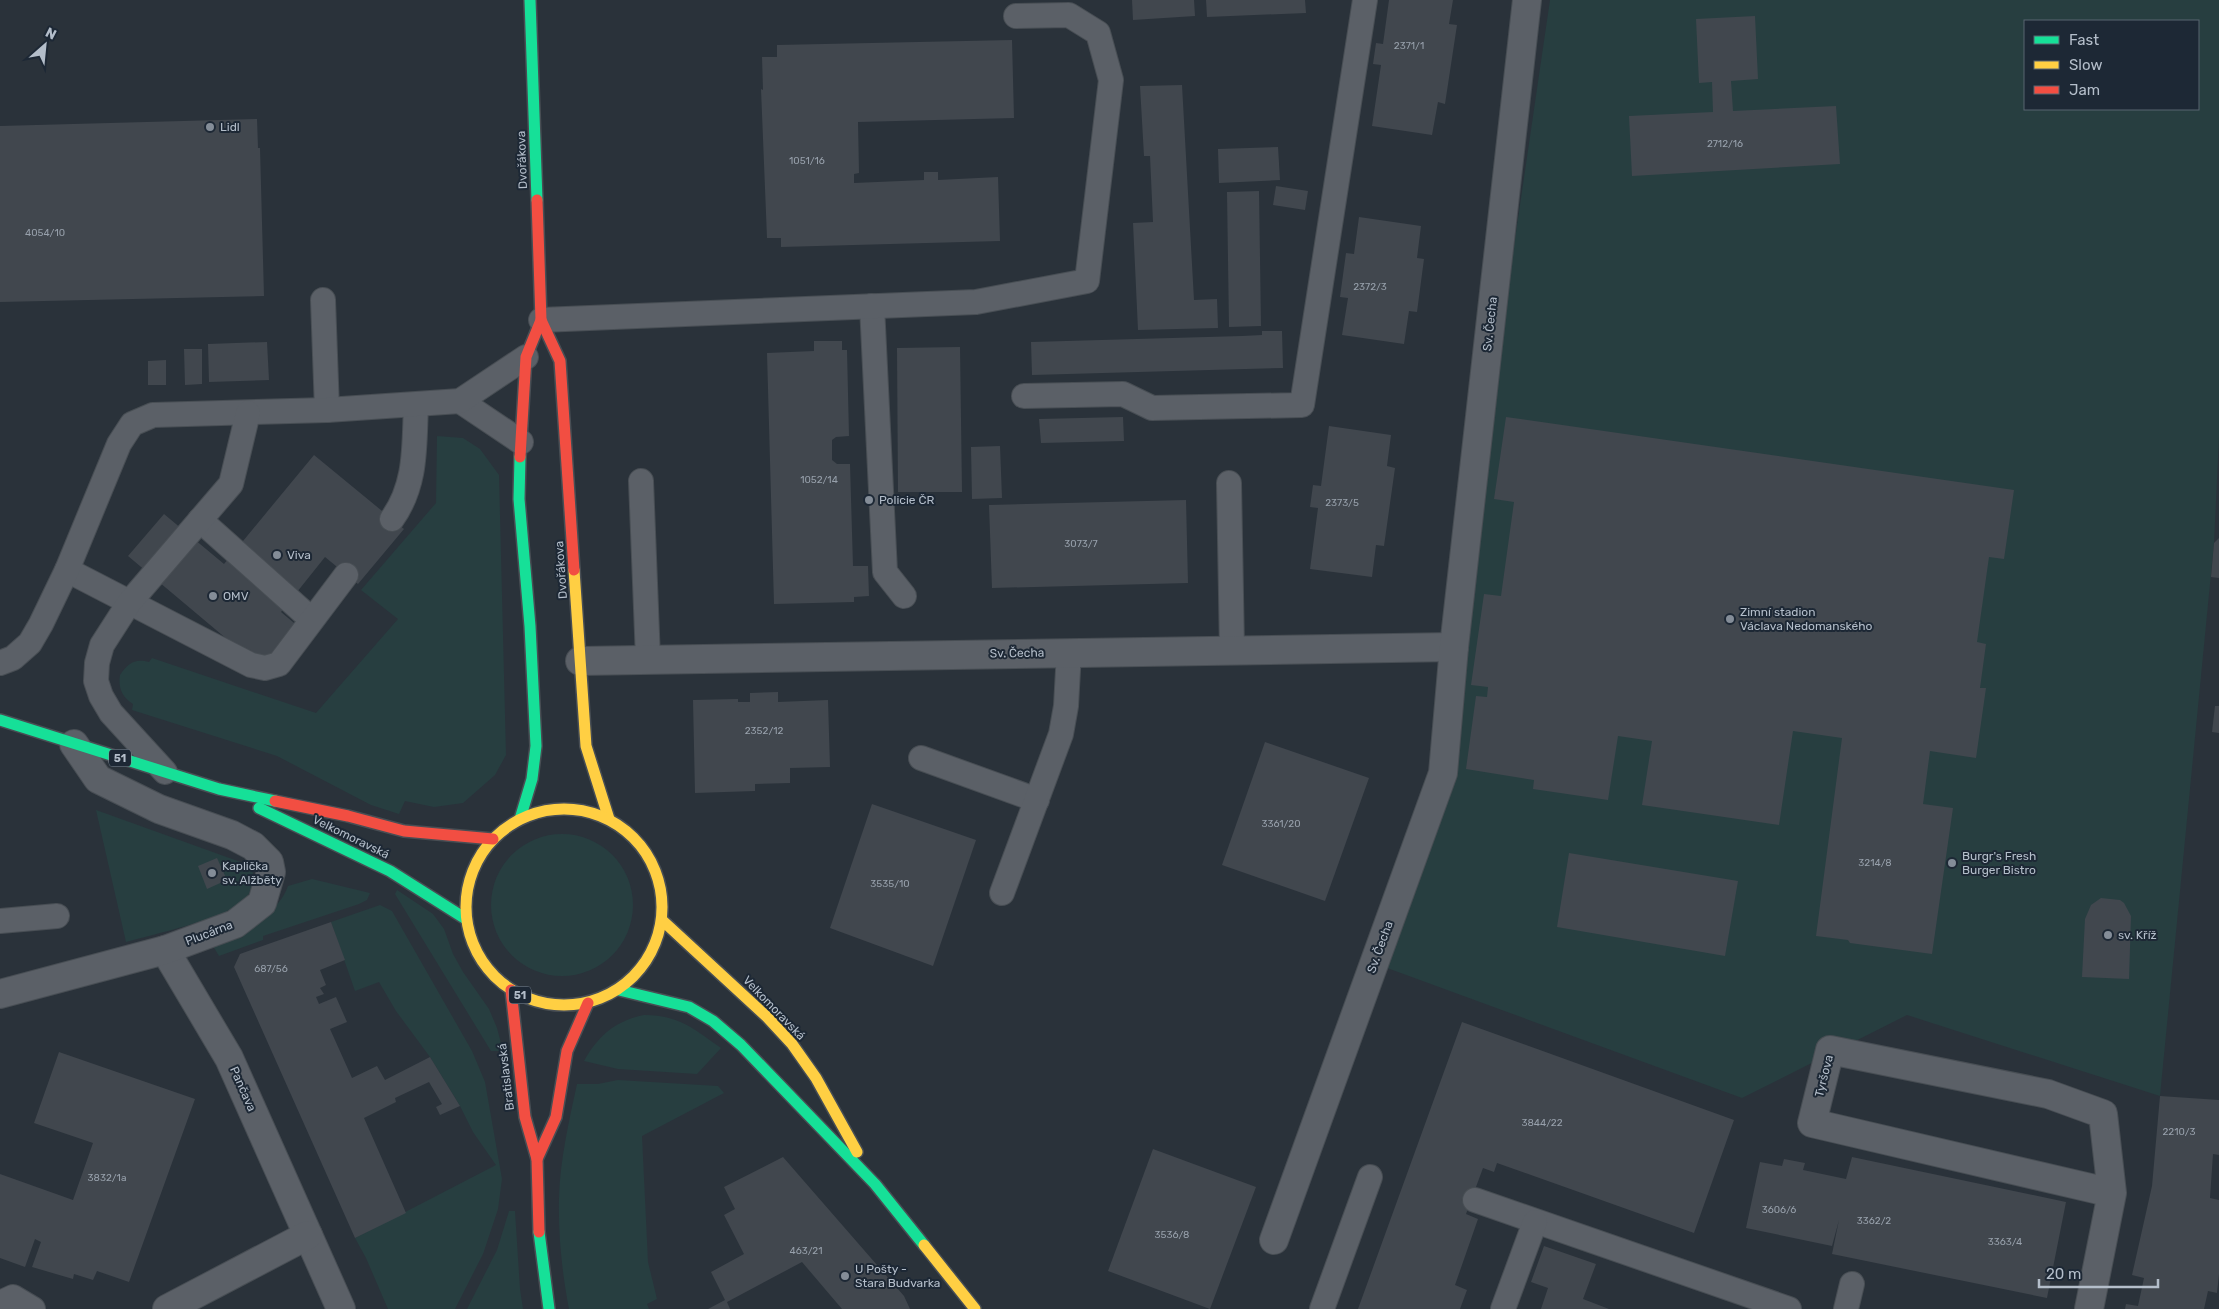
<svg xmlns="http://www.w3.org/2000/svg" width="2219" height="1309" font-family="Rubik,sans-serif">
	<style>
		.green { fill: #273e40; fill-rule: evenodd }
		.building { fill: #41474e }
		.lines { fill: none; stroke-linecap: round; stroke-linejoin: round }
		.lane-casing { stroke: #484e54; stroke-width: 26 }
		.street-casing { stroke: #484e54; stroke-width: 30 }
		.fast-casing { stroke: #484e54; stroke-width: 14 }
		.slow-casing { stroke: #484e54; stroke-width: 14 }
		.jam-casing { stroke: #484e54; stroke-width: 14 }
		.lane { stroke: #5b6067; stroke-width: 24 }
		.street { stroke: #5b6067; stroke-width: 28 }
		.fast { stroke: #16e098; stroke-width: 11 }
		.slow { stroke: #ffcf43; stroke-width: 11 }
		.jam { stroke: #f24e42; stroke-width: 11 }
		.poi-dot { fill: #848d98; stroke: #1d2835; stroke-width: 2 }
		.labels { text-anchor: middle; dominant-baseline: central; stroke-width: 4; stroke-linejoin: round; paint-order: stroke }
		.number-label { font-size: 10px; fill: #97a0ab }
		.shield { fill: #1d2835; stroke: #87919d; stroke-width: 1 }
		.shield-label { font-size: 11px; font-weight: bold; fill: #b4beca }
		.poi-label { font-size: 12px; fill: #b4beca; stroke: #1d2835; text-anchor: start }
		.street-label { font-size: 12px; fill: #b4beca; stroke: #1d2835 }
	</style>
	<rect width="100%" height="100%" fill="#2a323a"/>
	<g class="green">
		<path d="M1550,0H2219V437L2214,543L2160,1096L1907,1015L1742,1098L1379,965L1452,774L1470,547ZM2025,21H2198V109H2025Z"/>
		<path d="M437,436L463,438L480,449L499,475L506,755L495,775L463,803L434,807L405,801L399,814L371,805L277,756L132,710L133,704C122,697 118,688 120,675C128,663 135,658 149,662L152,658L316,713L398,619L361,590L436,503Z"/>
		<path d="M96,810L246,864C252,869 254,872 253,880C252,889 248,898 241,903C220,920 154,934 126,942Z"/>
		<circle cx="562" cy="905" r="71"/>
		<path d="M312,879L370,893L367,900L359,904L263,936V940L219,956L213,946L243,937L240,930C260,918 280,909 288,886Z"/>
		<path d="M397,890L433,914L444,929L453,954L463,972L489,1009L497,1028L503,1051H491L395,894Z"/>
		<path d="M380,905L392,911L472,1051L485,1082L502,1179L498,1209L483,1254L455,1309H388L366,1258L355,1238L496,1165L473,1132L460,1106L430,1057L396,1011L379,982L355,991L331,922Z"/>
		<path d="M644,1015C679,1015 694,1029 721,1048L697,1074L618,1069L584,1061C598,1036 615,1021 644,1015Z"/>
		<path d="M618,1080L718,1086L724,1093L642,1136L648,1262L657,1299L647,1304L649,1309H569C562,1273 558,1234 559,1198C560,1160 569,1121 577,1084H598Z"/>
		<path d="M509,1211H515L520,1289L523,1309H467L497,1250Z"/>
	</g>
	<g class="building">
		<path d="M1132,0H1194L1195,16L1133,20Z"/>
		<path d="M1206,0H1305L1306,13L1207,17Z"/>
		<path d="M1389,0H1453L1449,24L1457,25L1445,104L1438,102L1432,135L1372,126L1381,65L1373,64L1376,43L1383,44Z"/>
		<path d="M1755,16L1758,79L1731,81L1733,111L1836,106L1840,164L1632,176L1629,116L1713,112L1712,82L1699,83L1696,19Z"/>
		<path d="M1012,40L1014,118L858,122L859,173L854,174V183L924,180V172H938V180L998,177L1000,241L781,247V238H767L761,89L763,90L762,57H777V45Z"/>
		<path d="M1182,85L1194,300L1217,299L1218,328L1138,330L1133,223L1153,222L1150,156H1144L1140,86Z"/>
		<path d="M257,119L258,148H260L264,296L0,302V126Z"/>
		<path d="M1278,147L1280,180L1219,183L1218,149Z"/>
		<path d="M1276,186L1308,191L1305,210L1273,205Z"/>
		<path d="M1259,191L1261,326L1229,327L1227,192Z"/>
		<path d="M1359,217L1421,226L1417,258L1424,259L1417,312L1409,311L1404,344L1342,335L1348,298L1340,297L1346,253L1354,254Z"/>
		<path d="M1262,331H1282L1283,368L1032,375L1031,342L1242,336L1262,335Z"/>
		<path d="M814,341H842V350H847L849,436L836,437L832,440V460L837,464H850L853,566H868L869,596L854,597V602L774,604L767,353L814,351Z"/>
		<path d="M267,342L269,380L209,382L208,344Z"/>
		<path d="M960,347L962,492H898L897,348Z"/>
		<path d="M184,349H202V384L185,385Z"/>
		<path d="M166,360V385H148V361Z"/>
		<path d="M1123,417L1124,441L1041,443L1039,419Z"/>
		<path d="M1506,417L2014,490L2004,559L1989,557L1977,642L1986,644L1980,688H1986L1976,758L1930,751L1923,804L1953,808L1932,954L1850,943L1848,940L1816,936L1842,738L1793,731L1779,825L1642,805L1652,741L1618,736L1608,800L1533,789L1534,780L1466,769L1476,696L1487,697L1488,687L1471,685L1484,594L1501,596L1514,502L1494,499Z"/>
		<path d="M1329,426L1391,435L1387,466L1395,468L1384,546L1376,545L1372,577L1310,569L1318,508L1310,507L1313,485L1321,486Z"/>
		<path d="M1000,446L1002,498L972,499L971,447Z"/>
		<path d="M314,455L404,529L358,584L325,557L281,612L300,628L265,671L128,556L164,514L224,564Z"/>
		<path d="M1186,500L1188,583L992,588L989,505Z"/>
		<path d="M2219,538V578L2211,577L2214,543Z"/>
		<path d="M778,692V702L828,700L830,767L790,768V783L755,784V791L695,793L693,700L738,699V702H750V693Z"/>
		<path d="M2215,706H2219V733L2212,732Z"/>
		<path d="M1265,742L1369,778L1325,901L1222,865Z"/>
		<path d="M872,804L976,840L933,966L830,928Z"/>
		<path d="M1569,853L1738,881L1725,956L1557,927Z"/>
		<path d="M217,858L227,880L207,889L198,866Z"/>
		<path d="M2101,898L2120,900L2124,903L2131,916L2129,979L2082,977L2085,919L2091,905Z"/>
		<path d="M331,922L345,960L320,970L326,985L320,988L324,994L316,997L319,1004L336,997L347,1022L330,1029L352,1078L377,1066L385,1080L430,1057L460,1106L440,1115L436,1107L442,1104L429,1082L395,1098L396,1102L364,1118L406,1213L355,1238L234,967L240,954Z"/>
		<path d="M1462,1022L1734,1120L1694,1233L1497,1163L1494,1172L1483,1168L1466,1214L1478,1219L1455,1285L1467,1290L1460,1309H1358Z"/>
		<path d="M59,1052L195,1099L129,1282L97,1271L93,1280L74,1274L73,1279L32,1267L41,1242L35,1239L25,1267L0,1258V1174L73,1200L93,1143L34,1123Z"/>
		<path d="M2160,1096L2219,1100V1155L2213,1154L2210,1198L2219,1200V1274L2217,1293L2208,1291L2204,1309H2125L2126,1304L2138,1306L2144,1278L2132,1275L2152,1186Z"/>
		<path d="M1153,1149L1256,1187L1210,1309L1108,1271Z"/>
		<path d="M783,1157L904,1296L910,1309H842L802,1262L727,1302L730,1309H708L725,1300L711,1272L744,1254L724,1215L735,1209L724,1187Z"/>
		<path d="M1852,1157L2066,1202L2047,1298L1832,1254L1839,1220L1832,1246L1746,1228L1760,1162L1782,1166L1784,1159L1805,1163L1803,1170L1846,1179Z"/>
		<path d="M1544,1246L1596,1264L1583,1299L1609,1309H1541L1548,1288L1531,1282Z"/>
	</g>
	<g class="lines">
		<g class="lane-casing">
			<g id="lane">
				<path d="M323,300L327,410"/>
				<path d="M872,306L885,572L904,596"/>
				<path d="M541,320L976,302L1087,281L1111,80L1098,33L1069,15L1016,16"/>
				<path d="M1024,396L1123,394L1152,408L1302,405L1365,0"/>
				<path d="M460,401L521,442"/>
				<path d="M641,481L648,659"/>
				<path d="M1229,483L1232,650"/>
				<path d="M392,519C417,484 414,446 416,405"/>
				<path d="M200,520L311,619"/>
				<path d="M67,570L251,665L265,668L279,664L346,575"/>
				<path d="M0,663L13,658L30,643L41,624L67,570L119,444L132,424L153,415L327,410L460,401L526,357"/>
				<path d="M921,758L1037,800"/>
				<path d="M165,772L111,713L101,696L96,681L97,663L102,645L129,603L231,484L248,413"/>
				<path d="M1002,893L1061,734L1066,706L1069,652"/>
				<path d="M0,921L57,916"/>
				<path d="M1475,1200L1789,1309"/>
				<path d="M0,1303L13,1297L33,1309"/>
				<path d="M1322,1309L1370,1177"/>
				<path d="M1503,1309L1535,1222"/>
				<path d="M1846,1309L1852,1284"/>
			</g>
		</g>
		<g class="street-casing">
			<g id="street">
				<path d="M580,661L1454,647"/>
				<path d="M165,950L229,1058L341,1309"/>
				<path d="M0,994L165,950L235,924L262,903L271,872L269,862L253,846L232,835L159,809L98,779L74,744"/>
				<path d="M1274,1240L1443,773L1454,647L1527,0"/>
				<path d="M167,1309L308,1235"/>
				<path d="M2089,1309L2112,1193L2103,1114L2048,1094L1830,1050L1812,1123L2112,1193"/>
			</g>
		</g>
		<g class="fast-casing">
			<g id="fast">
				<path d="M530,0L537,200"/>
				<path d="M0,720L219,789L275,801"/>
				<path d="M259,808L390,871L466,919"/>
				<path d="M520,819L532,779L536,746L530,626L519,499L520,457"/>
				<path d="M619,990L689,1007L713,1021L741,1045L875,1184L924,1245"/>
				<path d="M539,1232L549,1309"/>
			</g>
		</g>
		<g class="slow-casing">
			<g id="slow">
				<path d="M574,570L586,746L609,819"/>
				<circle cx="564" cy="907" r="98"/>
				<path d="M663,921L767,1017L792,1044L816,1078L857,1152"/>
				<path d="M924,1245L975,1309"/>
			</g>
		</g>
		<g class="jam-casing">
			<g id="jam">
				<path d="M541,320L560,361L574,570"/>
				<path d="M520,457L526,357L541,320L537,200"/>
				<path d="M275,801L348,816L404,831L493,839"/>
				<path d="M511,990L525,1117L537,1159L539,1232"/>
				<path d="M537,1159L556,1117L567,1051L588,1003"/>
			</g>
		</g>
		<use href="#lane" class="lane"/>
		<use href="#street" class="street"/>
		<use href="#fast" class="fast"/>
		<use href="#slow" class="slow"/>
		<use href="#jam" class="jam"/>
	</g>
	<g class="poi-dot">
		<circle cx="210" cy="127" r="5"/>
		<circle cx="869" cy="500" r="5"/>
		<circle cx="277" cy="555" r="5"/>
		<circle cx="213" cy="596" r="5"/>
		<circle cx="1730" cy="619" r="5"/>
		<circle cx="1952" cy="863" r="5"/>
		<circle cx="212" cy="873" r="5"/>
		<circle cx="2108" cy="935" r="5"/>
		<circle cx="845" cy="1276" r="5"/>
	</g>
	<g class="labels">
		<g class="number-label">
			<text x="1409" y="46">2371/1</text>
			<text x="1725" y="144">2712/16</text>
			<text x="807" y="161">1051/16</text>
			<text x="45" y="233">4054/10</text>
			<text x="1370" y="287">2372/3</text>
			<text x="819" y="480">1052/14</text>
			<text x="1342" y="503">2373/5</text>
			<text x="1081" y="544">3073/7</text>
			<text x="764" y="731">2352/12</text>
			<text x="1281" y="824">3361/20</text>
			<text x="1875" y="863">3214/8</text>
			<text x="890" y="884">3535/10</text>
			<text x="271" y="969">687/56</text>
			<text x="1542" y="1123">3844/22</text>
			<text x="2179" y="1132">2210/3</text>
			<text x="107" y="1178">3832/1a</text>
			<text x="1779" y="1210">3606/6</text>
			<text x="1874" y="1221">3362/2</text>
			<text x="1172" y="1235">3536/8</text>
			<text x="2005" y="1242">3363/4</text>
			<text x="806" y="1251">463/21</text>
		</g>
		<g class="shield">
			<rect x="109" y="749.5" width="22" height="17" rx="4"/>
			<rect x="509" y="986.5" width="22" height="17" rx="4"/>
		</g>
		<g class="shield-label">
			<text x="120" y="758">51</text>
			<text x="520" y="995">51</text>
		</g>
		<g class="poi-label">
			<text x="220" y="127">Lidl</text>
			<text x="879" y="500">Policie ČR</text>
			<text x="287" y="555">Viva</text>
			<text x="223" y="596">OMV</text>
			<text x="1740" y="612">Zimní stadion<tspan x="1740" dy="14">Václava Nedomanského</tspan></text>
			<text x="1962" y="856">Burgr's Fresh<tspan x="1962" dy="14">Burger Bistro</tspan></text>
			<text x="222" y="866">Kaplička<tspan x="222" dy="14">sv. Alžběty</tspan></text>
			<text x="2118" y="935">sv. Kříž</text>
			<text x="855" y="1269">U Pošty -<tspan x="855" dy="14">Stara Budvarka</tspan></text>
		</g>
		<g class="street-label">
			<text transform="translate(522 160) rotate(-92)">Dvořákova</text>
			<text transform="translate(1490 324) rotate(-84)">Sv. Čecha</text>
			<text transform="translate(561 570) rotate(-94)">Dvořákova</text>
			<text transform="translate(1017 653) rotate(-1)">Sv. Čecha</text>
			<text transform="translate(351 837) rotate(26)">Velkomoravská</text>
			<text transform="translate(209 933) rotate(-21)">Plucárna</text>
			<text transform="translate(1380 947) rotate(-70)">Sv. Čecha</text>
			<text transform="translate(774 1008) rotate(46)">Velkomoravská</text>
			<text transform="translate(1824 1076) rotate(-76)">Tyršova</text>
			<text transform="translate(506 1077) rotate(-97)">Bratislavská</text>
			<text transform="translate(243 1089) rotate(66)">Pančava</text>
		</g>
	</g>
	<rect x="2024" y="20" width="175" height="90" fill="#1d2835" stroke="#596471"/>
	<rect x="2034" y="36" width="25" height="8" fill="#16e098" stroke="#596471"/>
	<text x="2069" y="45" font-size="15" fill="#b4beca">Fast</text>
	<rect x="2034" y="61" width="25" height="8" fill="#ffcf43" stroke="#596471"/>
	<text x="2069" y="70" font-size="15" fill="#b4beca">Slow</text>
	<rect x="2034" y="86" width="25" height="8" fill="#f24e42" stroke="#596471"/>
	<text x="2069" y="95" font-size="15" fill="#b4beca">Jam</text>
	<g transform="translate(45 45) rotate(27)" stroke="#1d2835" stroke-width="4" paint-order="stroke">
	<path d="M0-4L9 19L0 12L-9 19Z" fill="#b4beca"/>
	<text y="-8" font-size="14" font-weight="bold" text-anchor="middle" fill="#b4beca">N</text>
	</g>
	<path d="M2039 1279v8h119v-8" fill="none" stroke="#b4beca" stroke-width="2.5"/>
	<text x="2046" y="1279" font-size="15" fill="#b4beca" stroke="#1d2835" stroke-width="4" paint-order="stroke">20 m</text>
</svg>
